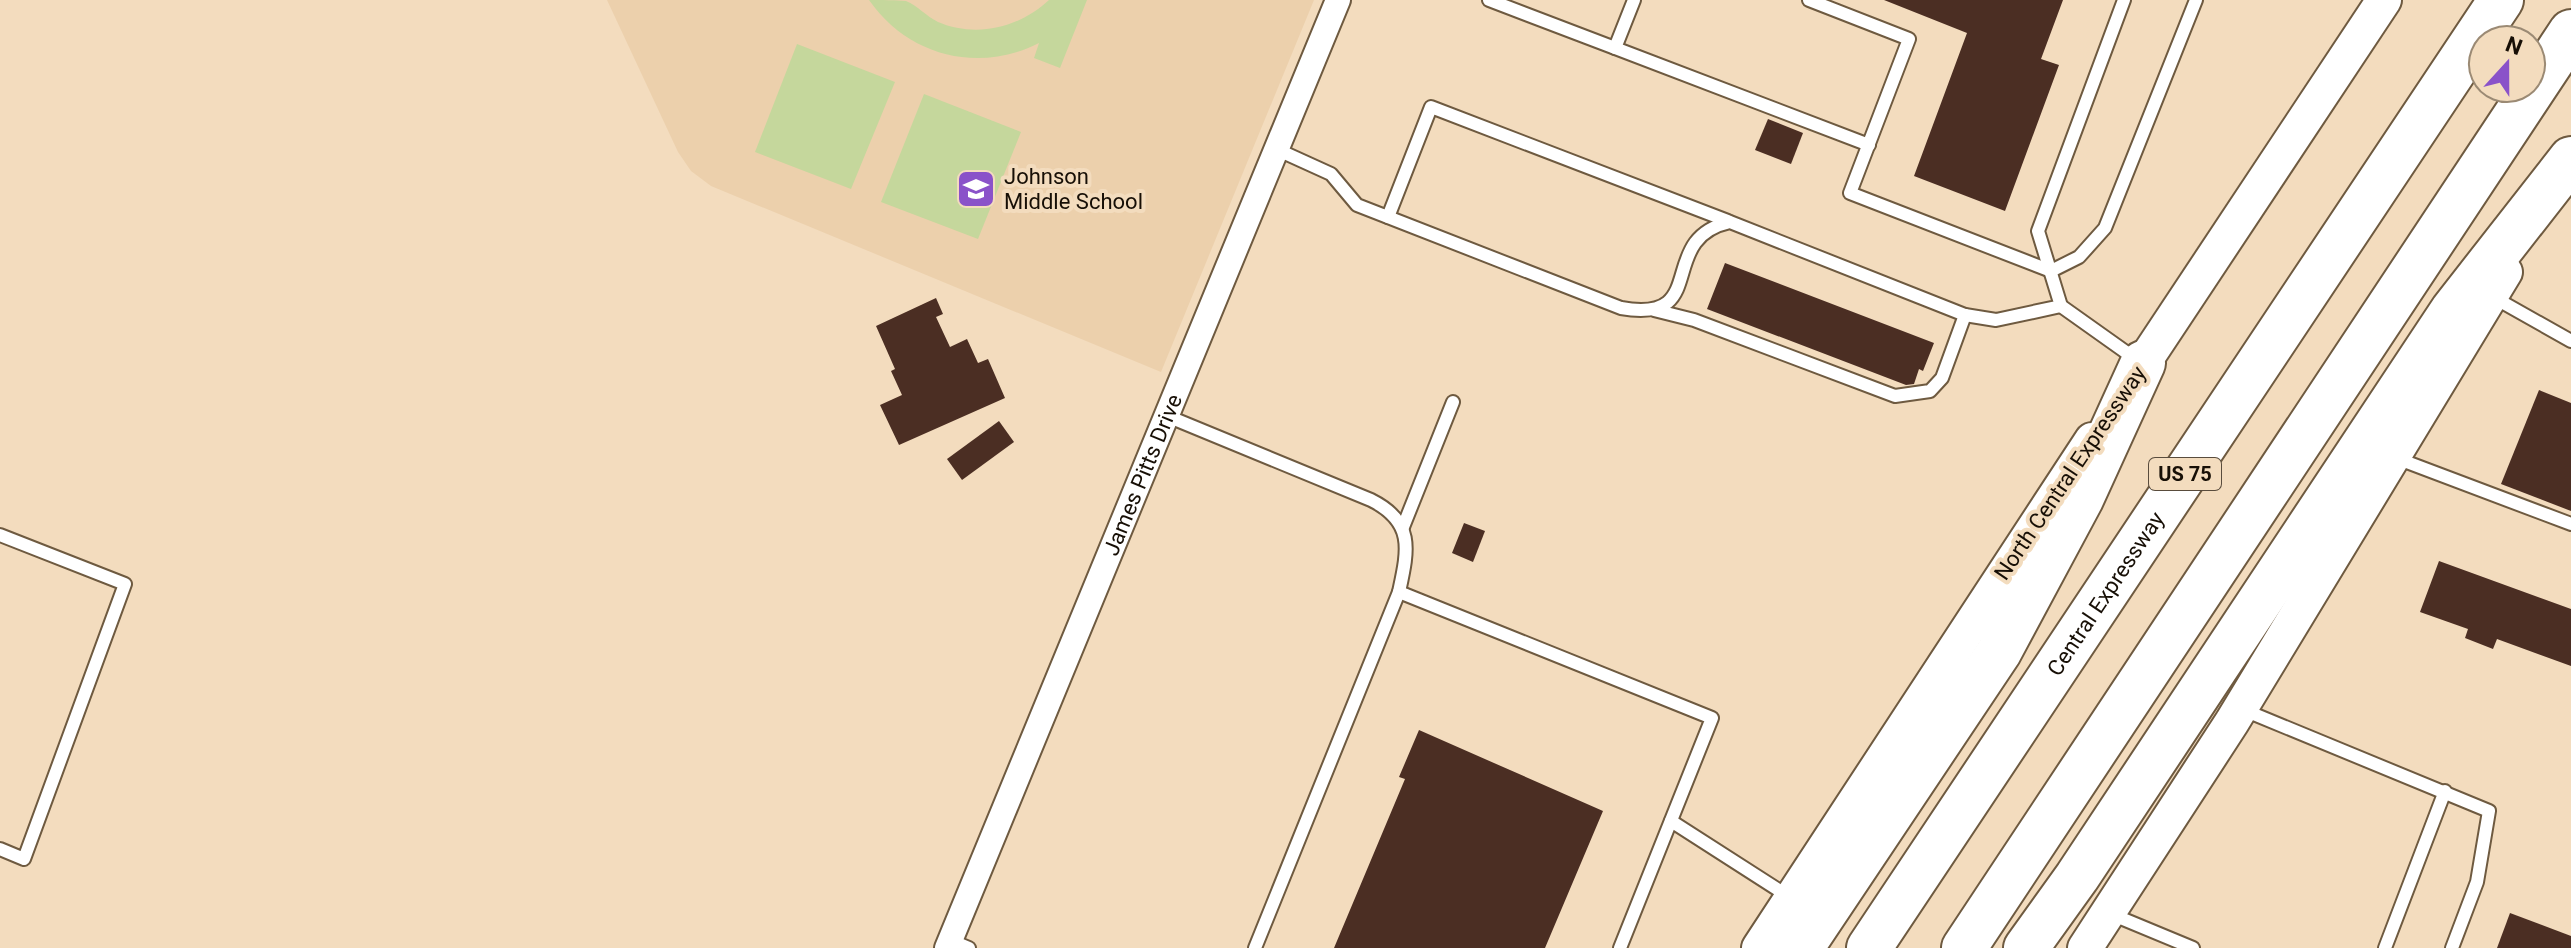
<svg xmlns="http://www.w3.org/2000/svg" width="2571" height="948" font-family="Roboto,sans-serif">
	<style>
		.built { fill: #ecd0ac }
		.green { fill: #c5d79c }
		.building { fill: #4b2e23 }
		.lines { fill: none; stroke-linecap: round; stroke-linejoin: round }
		.lane-casing { stroke: #6e5a40; stroke-width: 16 }
		.street-casing { stroke: #6e5a40; stroke-width: 28 }
		.secondary-casing { stroke: #6e5a40; stroke-width: 38 }
		.highway-casing { stroke: #6e5a40; stroke-width: 48 }
		.lane { stroke: #fff; stroke-width: 12 }
		.street { stroke: #fff; stroke-width: 24 }
		.secondary { stroke: #fff; stroke-width: 34 }
		.highway { stroke: #fff; stroke-width: 44 }
		.labels { text-anchor: middle; dominant-baseline: central; stroke-width: 8; stroke-linejoin: round; paint-order: stroke }
		.shield { fill: #f3dcbe; stroke: #594c3d; stroke-width: 2 }
		.shield-label { font-size: 20px; font-weight: bold; fill: #170f06 }
		.poi-label { font-size: 22px; fill: #170f06; stroke: #f3dcbe; text-anchor: start }
		.street-label { font-size: 22px; fill: #170f06; stroke: #f3dcbe }
	</style>
	<rect width="100%" height="100%" fill="#f3dcbe"/>
	<path class="built" d="M607,0H1314L1161,372L711,186L691,171L678,152Z"/>
	<g class="green">
		<path d="M869,0C880,0 897,0 906,1C918,6 926,16 938,22C976,38 1019,28 1049,0H1087L1060,68L1034,58L1039,43C978,74 908,56 869,0Z"/>
		<path d="M797,44L895,82L851,189L755,152Z"/>
		<path d="M924,94L1021,132L978,239L881,202Z"/>
	</g>
	<g class="building">
		<path d="M1884,0H2063L2041,59L2059,65L2005,211L1914,176L1967,33Z"/>
		<path d="M1768,119L1803,133L1791,164L1755,150Z"/>
		<path d="M1725,263L1934,343L1923,371L1919,369L1914,384L1906,385L1707,309Z"/>
		<path d="M936,298L943,314L936,317L950,347L967,339L978,363L988,359L1005,398L899,445L880,405L902,395L891,371L895,369L876,326Z"/>
		<path d="M2539,390L2571,403V511L2501,484Z"/>
		<path d="M999,421L1014,442L962,480L947,459Z"/>
		<path d="M1464,523L1485,531L1473,562L1452,553Z"/>
		<path d="M2439,561L2571,609V666L2497,639L2493,649L2465,638L2468,629L2420,612Z"/>
		<path d="M1419,730L1603,811L1545,948H1334L1405,779L1399,777Z"/>
		<path d="M2510,913L2571,936V948H2497Z"/>
	</g>
	<g class="lines">
		<g class="lane-casing">
			<g id="lane">
				<path d="M1489,0L1615,48"/>
				<path d="M1634,0L1615,48L1869,145"/>
				<path d="M1809,0L1909,39L1850,193L2051,271L2079,257L2105,228L2196,0"/>
				<path d="M1276,149L1331,174L1357,205L1621,308C1712,324 1654,239 1730,222L1965,315L1996,320L2061,306L2038,231L2124,0"/>
				<path d="M1388,217L1431,107L1728,221"/>
				<path d="M2493,297L2571,341"/>
				<path d="M2061,306L2137,360"/>
				<path d="M1654,310L1694,320L1895,396L1930,391L1942,378L1965,315"/>
				<path d="M1167,416L1371,500C1415,522 1408,550 1399,592L1255,948"/>
				<path d="M2396,458L2571,524"/>
				<path d="M1403,527L1453,402"/>
				<path d="M0,535L125,584L24,859L0,849"/>
				<path d="M1399,592L1712,718L1620,948"/>
				<path d="M2244,710L2489,811L2477,882L2452,948"/>
				<path d="M1671,821L1791,898"/>
				<path d="M2111,914L2193,948"/>
				<path d="M950,940L969,948"/>
				<path d="M2385,948L2445,791"/>
			</g>
		</g>
		<g class="street-casing">
			<g id="street">
				<path id="s1" d="M947,948L1338,0"/>
			</g>
		</g>
		<g class="secondary-casing">
			<g id="secondary">
				<path d="M2130,383L2384,0"/>
				<path d="M1759,948L2092,440"/>
				<path d="M2085,948L2232,722L2505,272"/>
			</g>
		</g>
		<g class="highway-casing">
			<g id="highway">
				<path d="M1801,948L1999,652L2081,499L2143,363"/>
				<path id="s2" d="M1869,948L2501,0"/>
				<path d="M1964,948L2571,32"/>
				<path d="M2026,948L2077,877L2453,310L2571,159"/>
			</g>
		</g>
		<use href="#lane" class="lane"/>
		<use href="#street" class="street"/>
		<use href="#secondary" class="secondary"/>
		<use href="#highway" class="highway"/>
	</g>
	<defs>
		<g id="school-square" transform="scale(2)"><rect x="-9" y="-9" width="18" height="18" rx="4" fill="#8a52c9" stroke="#f3dcbe"/><path d="M0-5L7-2L0 1L-7-2ZM-4 1L0 2.5L4 1V4Q0 6-4 4Z" fill="#fff"/></g>
	</defs>
	<g fill-rule="evenodd">
		<use href="#school-square" x="976" y="189"/>
	</g>
	<g class="labels">
		<rect class="shield" x="2149" y="458" width="72" height="32" rx="6"/>
		<g class="shield-label">
			<text x="2185" y="474">US 75</text>
		</g>
		<g class="poi-label">
			<text x="1004" y="176">Johnson<tspan x="1004" dy="25">Middle School</tspan></text>
		</g>
		<g class="street-label">
			<text transform="translate(2070 473) rotate(-56)">North Central Expressway</text>
			<text stroke="none"><textPath href="#s1" startOffset="512">James Pitts Drive</textPath></text>
			<text stroke="none"><textPath href="#s2" startOffset="426">Central Expressway</textPath></text>
		</g>
	</g>
	<g transform="translate(2507 64) rotate(21)"><circle r="38" fill="#f3dcbe" stroke="#9b8a74" stroke-width="2"/>
	<path d="M0-6L14 30L0 20L-14 30Z" fill="#8a52c9"/>
	<text y="-12" font-size="22" font-weight="bold" text-anchor="middle" fill="#170f06">N</text>
	</g>
</svg>
